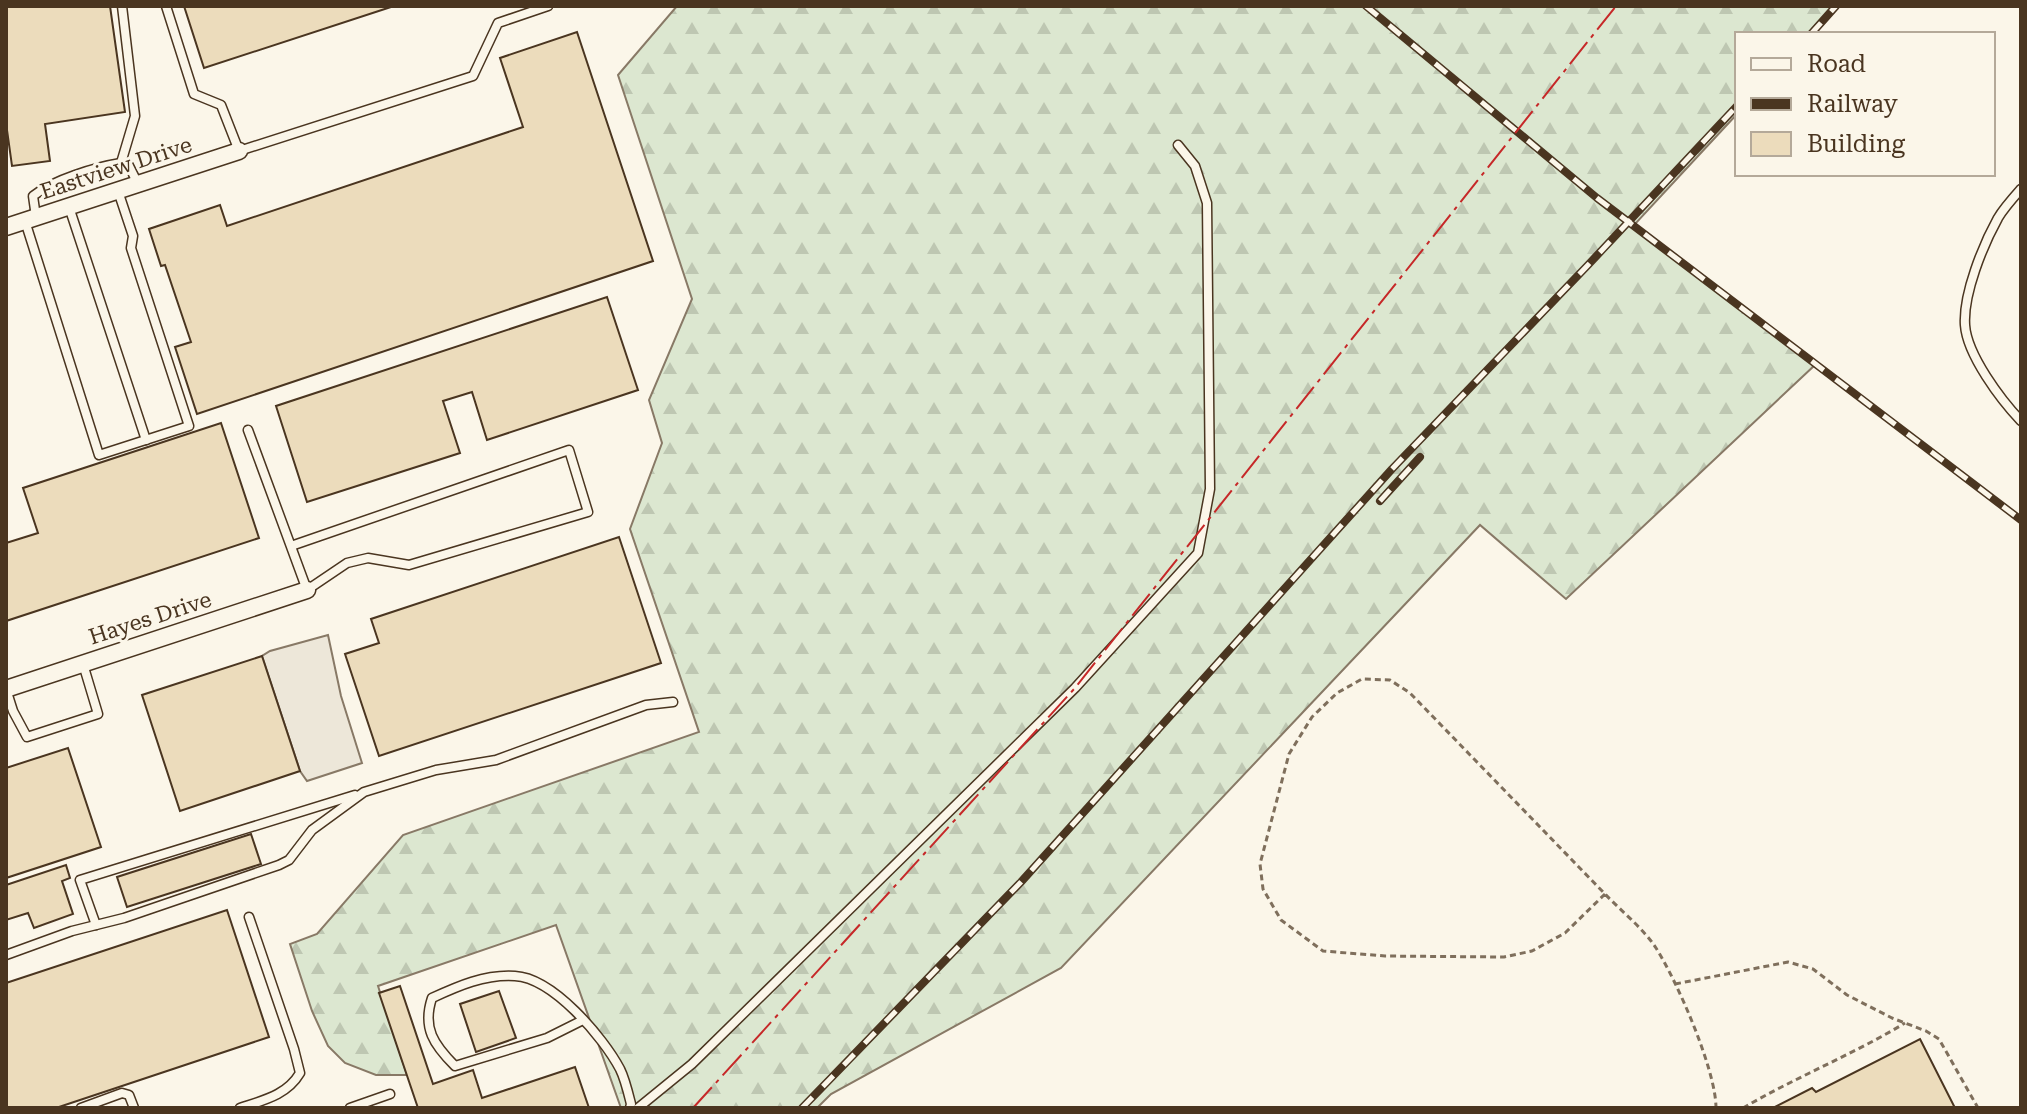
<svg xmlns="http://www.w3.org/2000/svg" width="2027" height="1114" font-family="'Roboto Serif',serif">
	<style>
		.forest { fill: url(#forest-firs); stroke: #887966; stroke-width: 2 }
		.parking { fill: #ede7d9; stroke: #887966; stroke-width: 2 }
		.building { fill: #ecdcbc; stroke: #4a3520; stroke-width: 2 }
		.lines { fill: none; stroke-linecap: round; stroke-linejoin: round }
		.service-casing { stroke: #4a3520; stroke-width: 11 }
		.minor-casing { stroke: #4a3520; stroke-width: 19 }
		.path { stroke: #7f6f5c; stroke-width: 3; stroke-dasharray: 6 4; stroke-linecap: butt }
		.service { stroke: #fbf6e9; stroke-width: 8 }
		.minor { stroke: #fbf6e9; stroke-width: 16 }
		.rail-casing { stroke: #4a3520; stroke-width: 8 }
		.rail { stroke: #fbf6e9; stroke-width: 5; stroke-dasharray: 15; stroke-linecap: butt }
		.power { stroke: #c62828; stroke-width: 2; stroke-dasharray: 28 6 4 6; stroke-linecap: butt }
		.labels { text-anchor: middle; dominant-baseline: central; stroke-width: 6; stroke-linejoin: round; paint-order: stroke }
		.street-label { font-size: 22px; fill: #4a3520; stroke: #fbf6e9 }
	</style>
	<defs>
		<pattern id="forest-firs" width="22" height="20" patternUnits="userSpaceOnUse" patternTransform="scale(2)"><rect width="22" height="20" fill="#dce7d0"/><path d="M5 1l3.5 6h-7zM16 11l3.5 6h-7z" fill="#bec7b2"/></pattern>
	</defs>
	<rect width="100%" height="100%" fill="#fbf6e9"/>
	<path class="forest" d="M677,6H1836L1811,34H1737V114L1634,225L1816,364L1566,599L1480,525L1061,968L831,1094L817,1108H621L556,925L378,986L407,1075H376L345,1063L328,1046L312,1011L290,944L317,934L403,835L699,732L630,529L662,443L649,400L692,299L618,75Z"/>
	<path class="parking" d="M328,635L341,696L362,763L307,781L300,771L262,656L270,651Z"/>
	<g class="building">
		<path d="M6,6H110L125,112L45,124L50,161L12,166L6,123Z"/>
		<path d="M184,6H394L204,68Z"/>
		<path d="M577,32L653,261L197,414L175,347L191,342L165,265L161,266L149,229L220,205L227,226L523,127L500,58Z"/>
		<path d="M607,297L638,390L487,440L472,392L443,401L460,453L307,502L276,406Z"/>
		<path d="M221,423L259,538L6,621V543L38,533L23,488Z"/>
		<path d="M619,537L661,663L379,756L345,654L379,643L371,619Z"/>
		<path d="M262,656L300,771L180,811L142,695Z"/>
		<path d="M68,748L101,847L6,878V768Z"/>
		<path d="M251,834L261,864L127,907L117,877Z"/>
		<path d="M66,865L70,878L62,881L73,914L34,928L28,913L6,920V885Z"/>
		<path d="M227,910L269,1037L56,1108H6V983Z"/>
		<path d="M400,986L433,1084L473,1070L482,1098L575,1067L589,1108H418L379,993Z"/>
		<path d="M499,991L516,1038L476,1052L460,1004Z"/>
		<path d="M1920,1039L1955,1108H1773L1812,1088L1816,1092Z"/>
	</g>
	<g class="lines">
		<g class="service-casing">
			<g id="service">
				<path d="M166,6L194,94L221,105L239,151L473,76L498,23L548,6"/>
				<path d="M121,163L135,116L122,6"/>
				<path d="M2021,189C2013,198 2004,208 1998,218C1983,245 1963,294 1965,325C1967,355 2001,400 2021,421"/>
				<path d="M69,207L146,440"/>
				<path d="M36,217L33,196C53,180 96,167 121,163L128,164L138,184"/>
				<path d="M25,221L99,455L189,426L131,248L133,236L118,191"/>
				<path d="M248,430L307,590L347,563L368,558L409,565L588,512L569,450L291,546"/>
				<path d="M6,689L13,711L27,737L98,714L83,664"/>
				<path d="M96,925L80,880L355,795"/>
				<path d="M6,955L72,931L124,918L279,865L289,860L312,830L364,792L436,770L496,760L646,705L673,702"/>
				<path d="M583,1020L547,1038L455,1066C434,1045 422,1028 432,998C458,986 485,974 515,976C553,978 603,1037 620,1069C625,1079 628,1092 631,1104L630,1108"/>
				<path d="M81,1108L122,1093L129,1095L134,1108"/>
				<path d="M240,1108C264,1100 287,1095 300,1073L294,1049L249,917"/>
				<path d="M350,1108L390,1094"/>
				<path d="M638,1108L692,1064L1075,688L1198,553L1210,489L1207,203L1195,166L1178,145"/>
			</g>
		</g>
		<g class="minor-casing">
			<g id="minor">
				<path d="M6,227L239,151"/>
				<path d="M6,689L307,590"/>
			</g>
		</g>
		<g class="path">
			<path d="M1605,894L1565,933L1532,951L1504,957L1385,956L1323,951L1281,920L1263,889L1260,864L1289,754L1312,717L1337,693L1362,679L1390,680L1410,693L1605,894C1621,911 1643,928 1656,948C1677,981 1716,1070 1716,1108"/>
			<path d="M1675,984L1788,962L1813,969L1847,995L1892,1018L1926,1031L1939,1039L1978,1108"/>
			<path d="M1743,1108C1796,1077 1852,1055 1905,1023"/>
		</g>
		<use href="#service" class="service"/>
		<use href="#minor" class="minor"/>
		<g class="rail-casing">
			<g id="rail">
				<path d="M1366,6L1597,198L2021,520"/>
				<path d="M1811,34L1836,6"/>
				<path d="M1380,501L1420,457"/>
				<path d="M802,1108L1021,882L1392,469L1588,265L1737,106"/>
			</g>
		</g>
		<use href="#rail" class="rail"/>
		<path class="power" d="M693,1108L1075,688L1616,6"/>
	</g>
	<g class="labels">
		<g class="street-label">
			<text transform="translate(116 168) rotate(-18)">Eastview Drive</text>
			<text transform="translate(150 618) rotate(-18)">Hayes Drive</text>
		</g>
	</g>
	<rect width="2027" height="1114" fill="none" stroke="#4a3520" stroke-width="16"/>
	<rect x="1735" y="32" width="260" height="144" fill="#fbf6e9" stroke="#b4a999" stroke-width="2"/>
	<rect x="1751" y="58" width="40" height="12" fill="#fbf6e9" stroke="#b4a999" stroke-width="2"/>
	<text x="1807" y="72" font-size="24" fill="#4a3520">Road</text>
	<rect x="1751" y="98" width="40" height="12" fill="#4a3520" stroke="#b4a999" stroke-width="2"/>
	<text x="1807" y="112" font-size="24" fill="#4a3520">Railway</text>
	<rect x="1751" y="132" width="40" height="24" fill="#ecdcbc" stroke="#b4a999" stroke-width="2"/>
	<text x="1807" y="152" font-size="24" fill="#4a3520">Building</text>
</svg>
